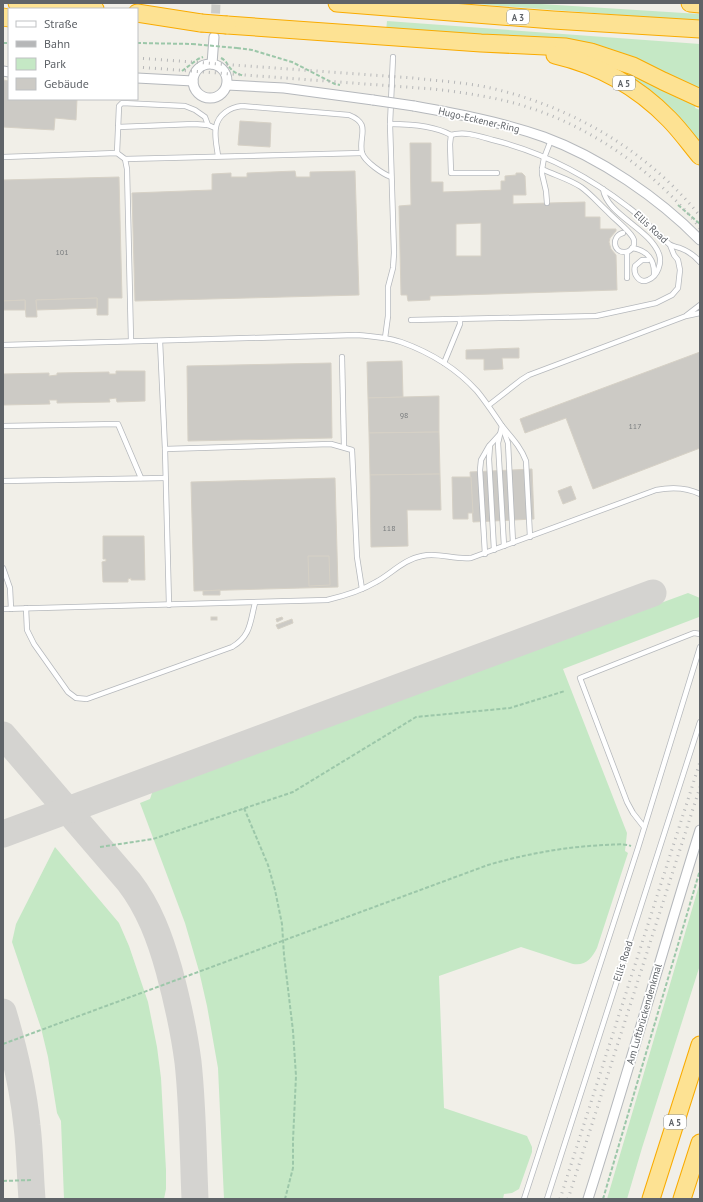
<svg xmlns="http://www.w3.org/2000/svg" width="703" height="1202" font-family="'PT Sans',sans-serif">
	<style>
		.green { fill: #c5e8c5 }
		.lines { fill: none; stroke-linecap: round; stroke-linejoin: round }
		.taxiway { stroke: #d4d3d0; stroke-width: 27 }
		.building { fill: #cccac5; stroke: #d6d1c6; fill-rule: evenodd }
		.minor-tunnel { stroke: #ccccc8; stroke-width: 9; stroke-dasharray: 9 4.5; stroke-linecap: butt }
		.service-casing { stroke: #b5b8bc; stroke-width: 6 }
		.minor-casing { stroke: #b5b8bc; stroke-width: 11 }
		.motorway-casing { stroke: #f9ab00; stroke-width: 19 }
		.path { stroke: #9cc7a9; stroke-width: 2; stroke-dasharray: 4 2; stroke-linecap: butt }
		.service { stroke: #fff; stroke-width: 4.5 }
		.minor { stroke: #fff; stroke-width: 9 }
		.motorway { stroke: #fde293; stroke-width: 17 }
		.rail { stroke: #b6b7b8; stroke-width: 3; stroke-dasharray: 1 5; stroke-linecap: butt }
		.minor-bridge-casing { stroke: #b5b8bc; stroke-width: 11; stroke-linecap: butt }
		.motorway-bridge-casing { stroke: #f9ab00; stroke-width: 19; stroke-linecap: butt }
		.path-bridge { stroke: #9cc7a9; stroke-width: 2; stroke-dasharray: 4 2; stroke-linecap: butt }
		.minor-bridge { stroke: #fff; stroke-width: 9 }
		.motorway-bridge { stroke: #fde293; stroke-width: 17 }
		.labels { text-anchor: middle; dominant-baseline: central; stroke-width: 3.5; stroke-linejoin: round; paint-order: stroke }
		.number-label { font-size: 8px; fill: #7a7d7f }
		.shield { fill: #fff; stroke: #8f9295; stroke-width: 1 }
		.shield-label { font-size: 9px; font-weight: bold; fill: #5f6368 }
		.street-label { font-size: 10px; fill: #5f6368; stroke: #fff }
	</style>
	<rect width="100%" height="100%" fill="#f1efe8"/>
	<g class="green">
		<path d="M462,3H525L700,14V21Z"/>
		<path d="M387,21L700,44V93L636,63L386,32Z"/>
		<path d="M599,62L630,74L682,100L696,105L695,108L700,110V148Z"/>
		<path d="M688,593L700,598L699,617L563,669L627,833L625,851L628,853L597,948C592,958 586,966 573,964L521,947L439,976L444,1108L527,1136L532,1147V1152L519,1189L512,1193L504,1194L503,1199H224L218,1068L207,1006L199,971L185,923L140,803L150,799L153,790Z"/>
		<path d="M55,847L119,923L129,946L148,1002L157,1047L161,1078L166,1170V1189L164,1199H64L61,1121L57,1113L48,1057L41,1028L12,942L16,924Z"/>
		<path d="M700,882V965L642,1148L627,1199H607Z"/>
	</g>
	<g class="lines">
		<g class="taxiway">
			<path d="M3,735L129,882C149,908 160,938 169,970C177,1000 184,1031 188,1062C193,1108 193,1153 195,1199"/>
			<path d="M3,834L653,593"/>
			<path d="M3,1012C14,1049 23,1087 27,1126C30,1150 30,1175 32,1199"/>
		</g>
	</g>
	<g class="building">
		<path d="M3,80L9,81V99H77L76,120L55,118L54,130L3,127Z"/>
		<path d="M240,121L271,123L270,147L238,145Z"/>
		<path d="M410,143H431V182H443V192L501,190V181H505V176L516,175V173H522L525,176L526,195H513V204L585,202V217H600V229H616V231L610,238L609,242L611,249L616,255L617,290L430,296V300L408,301L407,295H401L399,206L411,205ZM481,223V256H456V224Z"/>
		<path d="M295,171L296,177H310V172L355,171L359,295L135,301L132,193L212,190V174L231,173V177H247V173Z"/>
		<path d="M119,177L122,298H108V315H97V298L36,300L37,317H26L25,300L3,301V180Z"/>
		<path d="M97,298V308L37,310L36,300Z"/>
		<path d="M25,300V310H3V301Z"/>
		<path d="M519,348V358H502L503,369L484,370V359H466V350Z"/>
		<path d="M700,352V448L593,489L566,418L525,433L520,419Z"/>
		<path d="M402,361L403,397L368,398L367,362Z"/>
		<path d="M331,363L332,438L188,441L187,366Z"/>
		<path d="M116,371H145V401L117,402L116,398L109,399L110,402L57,403V400H49L50,404L3,405V374L49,373V376L57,375V373L109,372V374H116Z"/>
		<path d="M439,396V432L369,433L368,398Z"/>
		<path d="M439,432L440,474L370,475L369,433Z"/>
		<path d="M532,469L534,519L473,522L470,472Z"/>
		<path d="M440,474L441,510H407L408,546L371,547L370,475Z"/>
		<path d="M452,477H471L473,513H468V519H453Z"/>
		<path d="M335,478L338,587L194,591L191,482Z"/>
		<path d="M571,486L576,499L563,504L558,491Z"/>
		<path d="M103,536H144L145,580H131V578L128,579V582H103L102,562L106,561V559H103Z"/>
		<path d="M308,556H329L330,585L309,586Z"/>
		<path d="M220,590V595H203V591Z"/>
		<rect x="211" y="617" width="6" height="3"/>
		<path d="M282,617L283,619L277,622L276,619Z"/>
		<path d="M292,619L293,623L278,629L276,625Z"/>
	</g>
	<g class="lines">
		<path class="minor-tunnel" d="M215,27L216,3"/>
		<g class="service-casing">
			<g id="service">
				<path d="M390,124C408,124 435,126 451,135"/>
				<path d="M118,127L194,124L208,125L215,128"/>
				<path d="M117,153L119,106L122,103L185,106L195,110L205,117L208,125"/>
				<path d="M218,156C217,147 214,136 216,127C218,115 230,107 242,106L349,115C372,124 358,136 362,153C365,162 383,174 391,177"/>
				<path d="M3,157L117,153L125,159L362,153"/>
				<path d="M125,159L127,169L131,341"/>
				<path d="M542,169C554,175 569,179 581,187C591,194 599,204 608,212C613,218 634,234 634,241C634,243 634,246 633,247C631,250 628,252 625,252C613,253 611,236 623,233"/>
				<path d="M497,173H451L450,144L451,135C465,131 479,136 493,140C542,152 588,176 628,207C643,218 655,232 669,244C672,246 676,247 680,248C688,251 695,256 700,262"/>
				<path d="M603,189C607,215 649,228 659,254C662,263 658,276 648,280C639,284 633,274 635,266L642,260H648"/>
				<path d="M547,203L546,191L542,174V169L544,158L551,140"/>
				<path d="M632,248C647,250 655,260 654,275"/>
				<path d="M627,252V278"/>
				<path d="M687,315L700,305"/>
				<path d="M411,320L596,316L656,303L672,295L678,288L680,270L678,260L674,255L670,245"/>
				<path d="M385,338L388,316V287L393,268L394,253L390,124L393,57"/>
				<path d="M160,341L165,449L169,605"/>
				<path d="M3,345L356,335C371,336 386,337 401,342C429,352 457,369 477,391C486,402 494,414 502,426C511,437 521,447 526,461L530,537"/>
				<path d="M342,357L344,447"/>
				<path d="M444,363L460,324V319"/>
				<path d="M489,405L521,380L529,375L686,316L700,313"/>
				<path d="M3,426L118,424L141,478"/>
				<path d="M502,426L498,443L504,546"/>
				<path d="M503,429L508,443L513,543"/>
				<path d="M165,449L331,444L352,450L357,557L362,589"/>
				<path d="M3,481L165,478"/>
				<path d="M494,550L489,459L490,445L500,434"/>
				<path d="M485,554L480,470L481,460L489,446"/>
				<path d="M3,568L10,588L11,609"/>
				<path d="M26,608L27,630L34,644L68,692L76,698L87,699L232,647C251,636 250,622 255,603"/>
				<path d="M3,609L327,600C344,596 361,591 376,582C391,574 404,559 422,556C438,552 454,560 471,558L656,490C671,487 686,487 700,494"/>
				<path d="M644,827L633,813L627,802L580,678L694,633L700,634"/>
				<path d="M524,1199L638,848L700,647"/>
				<path d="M547,1199L700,722"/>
			</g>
		</g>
		<g class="minor-casing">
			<g id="minor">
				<circle cx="210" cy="81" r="17"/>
				<path d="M212,64L214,37"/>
				<path d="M3,71L9,72"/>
				<path d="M137,78L193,81"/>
				<path d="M227,85L284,88L373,100"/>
				<path d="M414,106C458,114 502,122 544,137C599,157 659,198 700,240"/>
				<path d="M588,1199C627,1076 662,952 700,830"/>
			</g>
		</g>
		<g class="motorway-casing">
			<g id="motorway">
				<path d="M17,3L95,9"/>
				<path d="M337,3L553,20L700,29"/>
				<path d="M690,3L700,4"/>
				<path d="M137,13L201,23"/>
				<path d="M3,17L9,18"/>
				<path d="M227,25L481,43L566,47L591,52L633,66L663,81L700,98"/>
				<path d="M555,55C598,65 637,86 669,119C680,130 690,144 700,156"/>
				<path d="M651,1199L700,1045"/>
				<path d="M682,1199L700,1143"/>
			</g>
		</g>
		<g class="path">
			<path d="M3,43H9"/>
			<path d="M137,43L192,44"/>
			<path d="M237,48L252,50L292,62L335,84L340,85"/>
			<path d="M221,58C227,61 227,65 231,69C234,73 239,74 244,76"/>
			<path d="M182,71L198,59L203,57"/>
			<path d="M678,205L700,224"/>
			<path d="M244,808L268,865L275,890L282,924L284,955L293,1031L296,1076L293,1140V1168L285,1199"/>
			<path d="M100,847L153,839L293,792L416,717L510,708L565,691"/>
			<path d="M3,1044L488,865C525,854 565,847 604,845C613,845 623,843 631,846"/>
			<path d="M3,1181L31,1180"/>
			<path d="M603,1199L700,870"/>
		</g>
		<use href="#service" class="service"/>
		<use href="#minor" class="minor"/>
		<use href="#motorway" class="motorway"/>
		<g class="rail">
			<path d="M3,48H9"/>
			<path d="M3,57H9"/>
			<path d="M137,58L413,78C437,81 462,82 486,87C569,105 646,149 700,216"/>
			<path d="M137,67L433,89C460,92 487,96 514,103C587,123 653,169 700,228"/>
			<path d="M560,1199L700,762"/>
			<path d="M568,1199L700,787"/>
		</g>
		<g class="minor-bridge-casing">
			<path id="minor-bridge" d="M373,100L414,106"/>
		</g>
		<g class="motorway-bridge-casing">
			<path id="motorway-bridge" d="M201,23L227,25"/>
		</g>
		<path class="path-bridge" d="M192,44L237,48"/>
		<use href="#minor-bridge" class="minor-bridge"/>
		<use href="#motorway-bridge" class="motorway-bridge"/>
	</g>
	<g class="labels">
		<g class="number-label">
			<text x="62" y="252">101</text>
			<text x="404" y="415">98</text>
			<text x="635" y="426">117</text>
			<text x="389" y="528">118</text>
		</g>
		<g class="shield">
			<rect x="507" y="10" width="22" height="14" rx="3"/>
			<rect x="613" y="76" width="22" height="14" rx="3"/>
			<rect x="664" y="1115" width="22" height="14" rx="3"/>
		</g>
		<g class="shield-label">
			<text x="518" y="17">A 3</text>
			<text x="624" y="83">A 5</text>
			<text x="675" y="1122">A 5</text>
		</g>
		<g class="street-label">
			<text transform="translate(479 120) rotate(13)">Hugo-Eckener-Ring</text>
			<text transform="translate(651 227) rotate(43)">Ellis Road</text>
			<text transform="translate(623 961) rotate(-72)">Ellis Road</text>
			<text transform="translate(644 1014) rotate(-74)">Am Luftbrückendenkmal</text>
		</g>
	</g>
	<rect width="703" height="1202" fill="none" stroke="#5f6368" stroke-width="8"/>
	<rect x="8" y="8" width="130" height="92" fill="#ffffff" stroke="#bfc1c3"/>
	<rect x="16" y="21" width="20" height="6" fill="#ffffff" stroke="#bfc1c3"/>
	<text x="44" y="28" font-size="12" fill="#5f6368">Straße</text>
	<rect x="16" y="41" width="20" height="6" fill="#b6b7b8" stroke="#bfc1c3"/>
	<text x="44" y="48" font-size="12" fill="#5f6368">Bahn</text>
	<rect x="16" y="58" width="20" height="12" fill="#c5e8c5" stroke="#bfc1c3"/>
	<text x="44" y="68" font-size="12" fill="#5f6368">Park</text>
	<rect x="16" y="78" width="20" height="12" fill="#cccac5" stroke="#bfc1c3"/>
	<text x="44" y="88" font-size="12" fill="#5f6368">Gebäude</text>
</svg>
